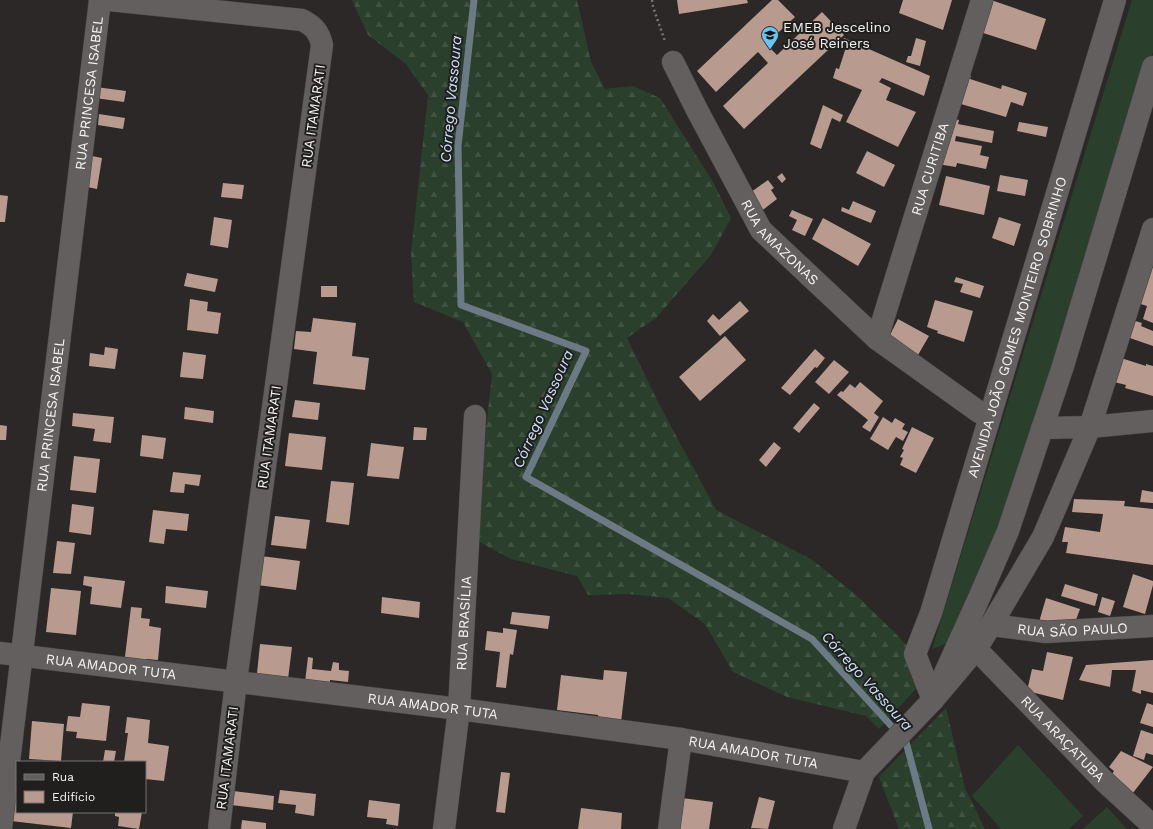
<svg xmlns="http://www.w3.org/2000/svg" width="1153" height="829" viewBox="0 0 1153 829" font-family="'Work Sans',sans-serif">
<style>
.grass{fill:#2b3f2d}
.forest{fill:url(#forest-firs)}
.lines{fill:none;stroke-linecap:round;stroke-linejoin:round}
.stream{stroke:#6c7a86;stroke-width:7}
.building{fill:#b99a8e}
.minor-casing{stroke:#464342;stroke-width:23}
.path{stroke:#777574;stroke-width:2.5;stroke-dasharray:2 3;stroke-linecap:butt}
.minor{stroke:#625f5e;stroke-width:22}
.labels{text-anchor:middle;stroke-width:4;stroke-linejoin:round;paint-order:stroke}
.poi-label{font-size:14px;fill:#f6f4f3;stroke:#211f1e;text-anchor:start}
.street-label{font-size:14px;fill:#f6f4f3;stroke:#211f1e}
.water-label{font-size:15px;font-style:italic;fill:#c9e3fb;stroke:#211f1e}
</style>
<defs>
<pattern id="forest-firs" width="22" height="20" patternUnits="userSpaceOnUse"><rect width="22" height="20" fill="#2b3f2d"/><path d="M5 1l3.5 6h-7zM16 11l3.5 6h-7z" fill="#405242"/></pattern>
</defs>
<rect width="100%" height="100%" fill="#2b2827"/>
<!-- grass -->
<path class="grass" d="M1132 0H1153V52L1038 417 994 539 952 642 932 649Z
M1018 745 1083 816 1069 829H1001L972 796Z
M1107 807 1127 829H1083Z"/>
<!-- forest -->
<path class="forest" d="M352 0H577L591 62 605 89 633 86 660 98 713 182 731 218 711 255 656 318 627 338 658 402 716 510 811 559 856 595 893 631 915 654 926 678 879 729 866 716 787 697 733 672 705 624 668 598 628 594 588 595 577 576 511 559 474 539 492 374 463 322 414 302 411 253 428 95 406 64 368 35Z
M946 708 965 788 985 829H899L879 777Z"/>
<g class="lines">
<!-- stream -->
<path class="stream" d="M474 0 458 146 461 305 586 351 526 477 812 639 906 742 929 829"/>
</g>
<!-- building -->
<path class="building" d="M677 0H747L748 3 679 14Z
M772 0H778L795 17 766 44 777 55 822 12 844 35 744 129 723 106 768 63 758 52 716 92 697 71Z
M903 0H952L943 30 899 13Z
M991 0 1046 19 1036 50 974 30Z
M844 38 930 76 924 96 882 78 879 82 891 88 886 100 916 112 898 147 846 122 862 90 833 78 836 68 839 69 847 44 843 42Z
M916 38 926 41 920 66 906 62 908 56H911Z
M963 73 971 75 970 79 1001 89 1002 85 1027 93 1023 106 1011 102 1006 117 954 102Z
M96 87 126 91 124 102 95 98Z
M823 105 843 115 840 122 832 118 821 149 810 144Z
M99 114 125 118 123 129 98 125Z
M950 118 959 120 958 124 994 131 992 143 956 136 955 141 982 146 980 155 989 157 986 169 957 163 956 167 937 164Z
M1019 122 1048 127 1046 137 1017 131Z
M867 151 895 165 884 187 856 173Z
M87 155 102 158 97 189 82 186Z
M782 173 786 179 782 183 777 177Z
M1000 175 1028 180 1025 196 997 191Z
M946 176 990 186 984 215 939 205Z
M768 180 774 188 771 190 777 199 760 212 747 195Z
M223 183 244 185 242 199 221 197Z
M0 195 8 196 5 222H0Z
M853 201 876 211 871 223 841 211 842 207 849 210Z
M792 210 813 219 805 236 792 230 797 220 789 216Z
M214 217 232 220 228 248 210 245Z
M999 217 1021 224 1014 246 992 238Z
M823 218 871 244 858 266 812 239Z
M1145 265 1153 268V323L1143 319 1147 306 1131 301Z
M187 273 218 279 215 292 184 286Z
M956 277 984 286 980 298 960 292 963 284 954 282Z
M321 286H337V297H321Z
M190 299 208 302 207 311 221 313 218 334 187 330Z
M935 300 973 311 964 342 937 333 938 331 927 327Z
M740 301 749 311 720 336 707 321 713 314 719 320Z
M313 318 356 323 352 356 369 358 365 390 313 384 317 352 294 349 296 331 311 332Z
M898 319 929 336 918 355 888 339Z
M1132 320 1142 323 1141 326 1153 331V346L1127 337Z
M725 336 746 360 700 401 679 377Z
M105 347 118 349 115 369 89 366 90 353 104 355Z
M815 349 825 358 817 368 815 367 790 395 781 388Z
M183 352 206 355 203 379 180 377Z
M1121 358 1146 366V364L1153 366V396L1125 388 1126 385 1114 382Z
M834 360 849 372 829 394 815 382Z
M860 382 883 401 874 413 879 417 870 432 862 427 868 420 837 395 841 391 843 392 850 384 855 388Z
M295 400 320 403 318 420 292 417Z
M814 403 820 408 799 433 793 428Z
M185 407 214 411 213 423 184 419Z
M73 413 114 417 111 443 93 441 95 429 72 426Z
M883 417 892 423 895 418 905 424 902 429 908 432 903 441 896 437 888 450 870 439Z
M0 425 7 426 6 440H0Z
M414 427 427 428 426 440H413Z
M912 427 934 438 916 473 900 465 903 458 900 457 904 450 902 449Z
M289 433 326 437 322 470 285 466Z
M142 435 166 438 163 459 140 456Z
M774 442 781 448 766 467 759 460Z
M371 443 404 447 399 479 367 476Z
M74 456 100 459 96 493 70 490Z
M173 472 201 475 199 486 185 484 184 493 170 492Z
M331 481 354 483 349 525 326 522Z
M1142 490 1153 492V503L1140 502Z
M1074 499 1125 501 1124 506 1153 509V565L1066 553 1068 542H1062L1065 527 1100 532 1103 514 1072 512Z
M72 504 94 507 91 535 69 532Z
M153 510 189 514 187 531 166 529 164 544 149 542Z
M275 516 310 520 306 549 271 545Z
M57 541 75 543 71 574 53 573Z
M261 556 300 561 296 590 257 585Z
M1133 574 1153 581V585L1145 614 1123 607Z
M84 576 125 581 121 608 90 604 92 587 83 585Z
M1065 584 1098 594 1095 606 1061 596Z
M166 586 208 591 206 608 165 603Z
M51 588 81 591 76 635 46 632Z
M382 597 420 602 419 618 381 613Z
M1102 597 1115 601 1110 616 1098 612Z
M1046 598 1080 609 1073 628 1039 622Z
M131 607 142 608 141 618 150 619 149 626 161 628 158 660 146 659 144 668 124 665Z
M512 612 550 616 548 629 510 624Z
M503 628 517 630 513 655 510 654 506 688 496 687 500 652 485 650 487 631 503 633Z
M260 644 292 647 287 687 256 683Z
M1047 652 1073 657 1063 700 1027 691 1032 669 1043 671Z
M308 657 313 658 312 669 331 671 333 662 339 663V670L349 671 348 682 330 680V685L305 682Z
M1153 660V693L1141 690V694L1132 691 1136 670H1112L1110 687 1079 680 1086 665Z
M604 670 627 672 621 722 598 719V715L557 710 561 675 603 680Z
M82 703 110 706 106 741 76 738 77 732 66 731 68 716 80 717Z
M1147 703 1153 705V727L1140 723Z
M127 717 150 720 148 743 169 746 164 781 145 779V762H124L128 733H125Z
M32 721 64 724 61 761 29 759Z
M1141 730 1153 734V755L1146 753 1144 760 1133 756Z
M105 750 116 751 114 762H103Z
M1121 751 1153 767 1129 798 1110 777 1114 771 1109 767Z
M501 772 510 773 505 813 496 812Z
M280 790 316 794 314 816 295 813 296 805 278 803Z
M233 791 274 796 273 810 231 805Z
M15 795H17V812H73L71 828 11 821Z
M759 797 775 801 768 829 751 828Z
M682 798 713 802 709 829H678Z
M369 800 400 804 398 826 386 824 387 819 367 817Z
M581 808 622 813 621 829H578Z
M115 812H142L139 829 118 826 119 817 115 816Z
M242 820 266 823V829H241Z"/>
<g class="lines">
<defs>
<g id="minor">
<path d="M109 0 302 20C314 26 319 32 322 45L236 681 219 829"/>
<path id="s1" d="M673 62 697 110 761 230 877 339 979 412 990 417"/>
<path id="s2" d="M877 339 982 0"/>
<path d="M1042 428 1090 427 1153 421"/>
<path id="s3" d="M991 625 1046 632 1153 626"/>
<path id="s4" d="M976 649 1106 783 1153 826"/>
<path id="s5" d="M0 653 459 709 681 739 864 772"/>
<path d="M945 673 979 598 1008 531 1063 366 1153 67"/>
<path id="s6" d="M933 700 915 654 931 613 1115 0"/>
<path id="s7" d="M1 829 100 0"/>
<path id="s8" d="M444 829 459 709 475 416"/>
<path d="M669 829 681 739"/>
<path d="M844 829 864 772 933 700 976 649 991 625 1043 537 1090 427 1153 229"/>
</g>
</defs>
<!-- minor casing -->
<use href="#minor" class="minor-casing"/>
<!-- path -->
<path class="path" d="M652 0 653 7 665 41"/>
<!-- minor -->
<use href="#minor" class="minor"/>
</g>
<!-- icons -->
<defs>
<symbol id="school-pin" viewBox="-11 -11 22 30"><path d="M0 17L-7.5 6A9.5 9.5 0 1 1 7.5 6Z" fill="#69c4f1" stroke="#211f1e"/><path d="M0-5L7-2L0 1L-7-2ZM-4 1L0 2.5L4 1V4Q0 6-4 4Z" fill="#111"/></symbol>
</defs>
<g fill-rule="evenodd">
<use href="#school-pin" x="760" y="25" width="20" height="27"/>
</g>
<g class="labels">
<!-- poi labels -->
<g class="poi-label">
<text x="783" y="32">EMEB Jescelino<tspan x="783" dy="16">José Reiners</tspan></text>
</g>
<!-- street labels -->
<g class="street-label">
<text dy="5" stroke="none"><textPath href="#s7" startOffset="741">RUA PRINCESA ISABEL</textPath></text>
<text transform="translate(313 116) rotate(-82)" y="5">RUA ITAMARATI</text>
<text dy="5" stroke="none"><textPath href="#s2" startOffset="178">RUA CURITIBA</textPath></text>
<text dy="5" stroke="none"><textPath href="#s1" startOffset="211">RUA AMAZONAS</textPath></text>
<text dy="5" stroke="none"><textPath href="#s6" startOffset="392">AVENIDA JOÃO GOMES MONTEIRO SOBRINHO</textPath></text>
<text dy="5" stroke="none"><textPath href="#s7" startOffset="417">RUA PRINCESA ISABEL</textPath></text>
<text transform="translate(269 437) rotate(-82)" y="5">RUA ITAMARATI</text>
<text dy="5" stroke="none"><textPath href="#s8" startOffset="207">RUA BRASÍLIA</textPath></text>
<text dy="5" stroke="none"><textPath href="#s3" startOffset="82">RUA SÃO PAULO</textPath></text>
<text dy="5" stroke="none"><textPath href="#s5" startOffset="112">RUA AMADOR TUTA</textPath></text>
<text dy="5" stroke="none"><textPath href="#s5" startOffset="436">RUA AMADOR TUTA</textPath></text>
<text dy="5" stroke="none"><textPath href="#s4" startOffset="125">RUA ARAÇATUBA</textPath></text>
<text dy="5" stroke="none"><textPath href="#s5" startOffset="760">RUA AMADOR TUTA</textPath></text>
<text transform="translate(227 758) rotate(-83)" y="5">RUA ITAMARATI</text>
</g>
<!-- water labels -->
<g class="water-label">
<text transform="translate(451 99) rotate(-85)" y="5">Córrego Vassoura</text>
<text transform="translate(543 409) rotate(-66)" y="5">Córrego Vassoura</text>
<text transform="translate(867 681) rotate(48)" y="5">Córrego Vassoura</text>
</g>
</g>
<!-- legend -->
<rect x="16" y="761" width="130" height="52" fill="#211f1e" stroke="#767473"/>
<rect x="24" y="774" width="20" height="6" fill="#625f5e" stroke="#767473"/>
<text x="52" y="781" font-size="12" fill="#f6f4f3">Rua</text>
<rect x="24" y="791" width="20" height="12" fill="#b99a8e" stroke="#767473"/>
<text x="52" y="801" font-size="12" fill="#f6f4f3">Edifício</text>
</svg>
